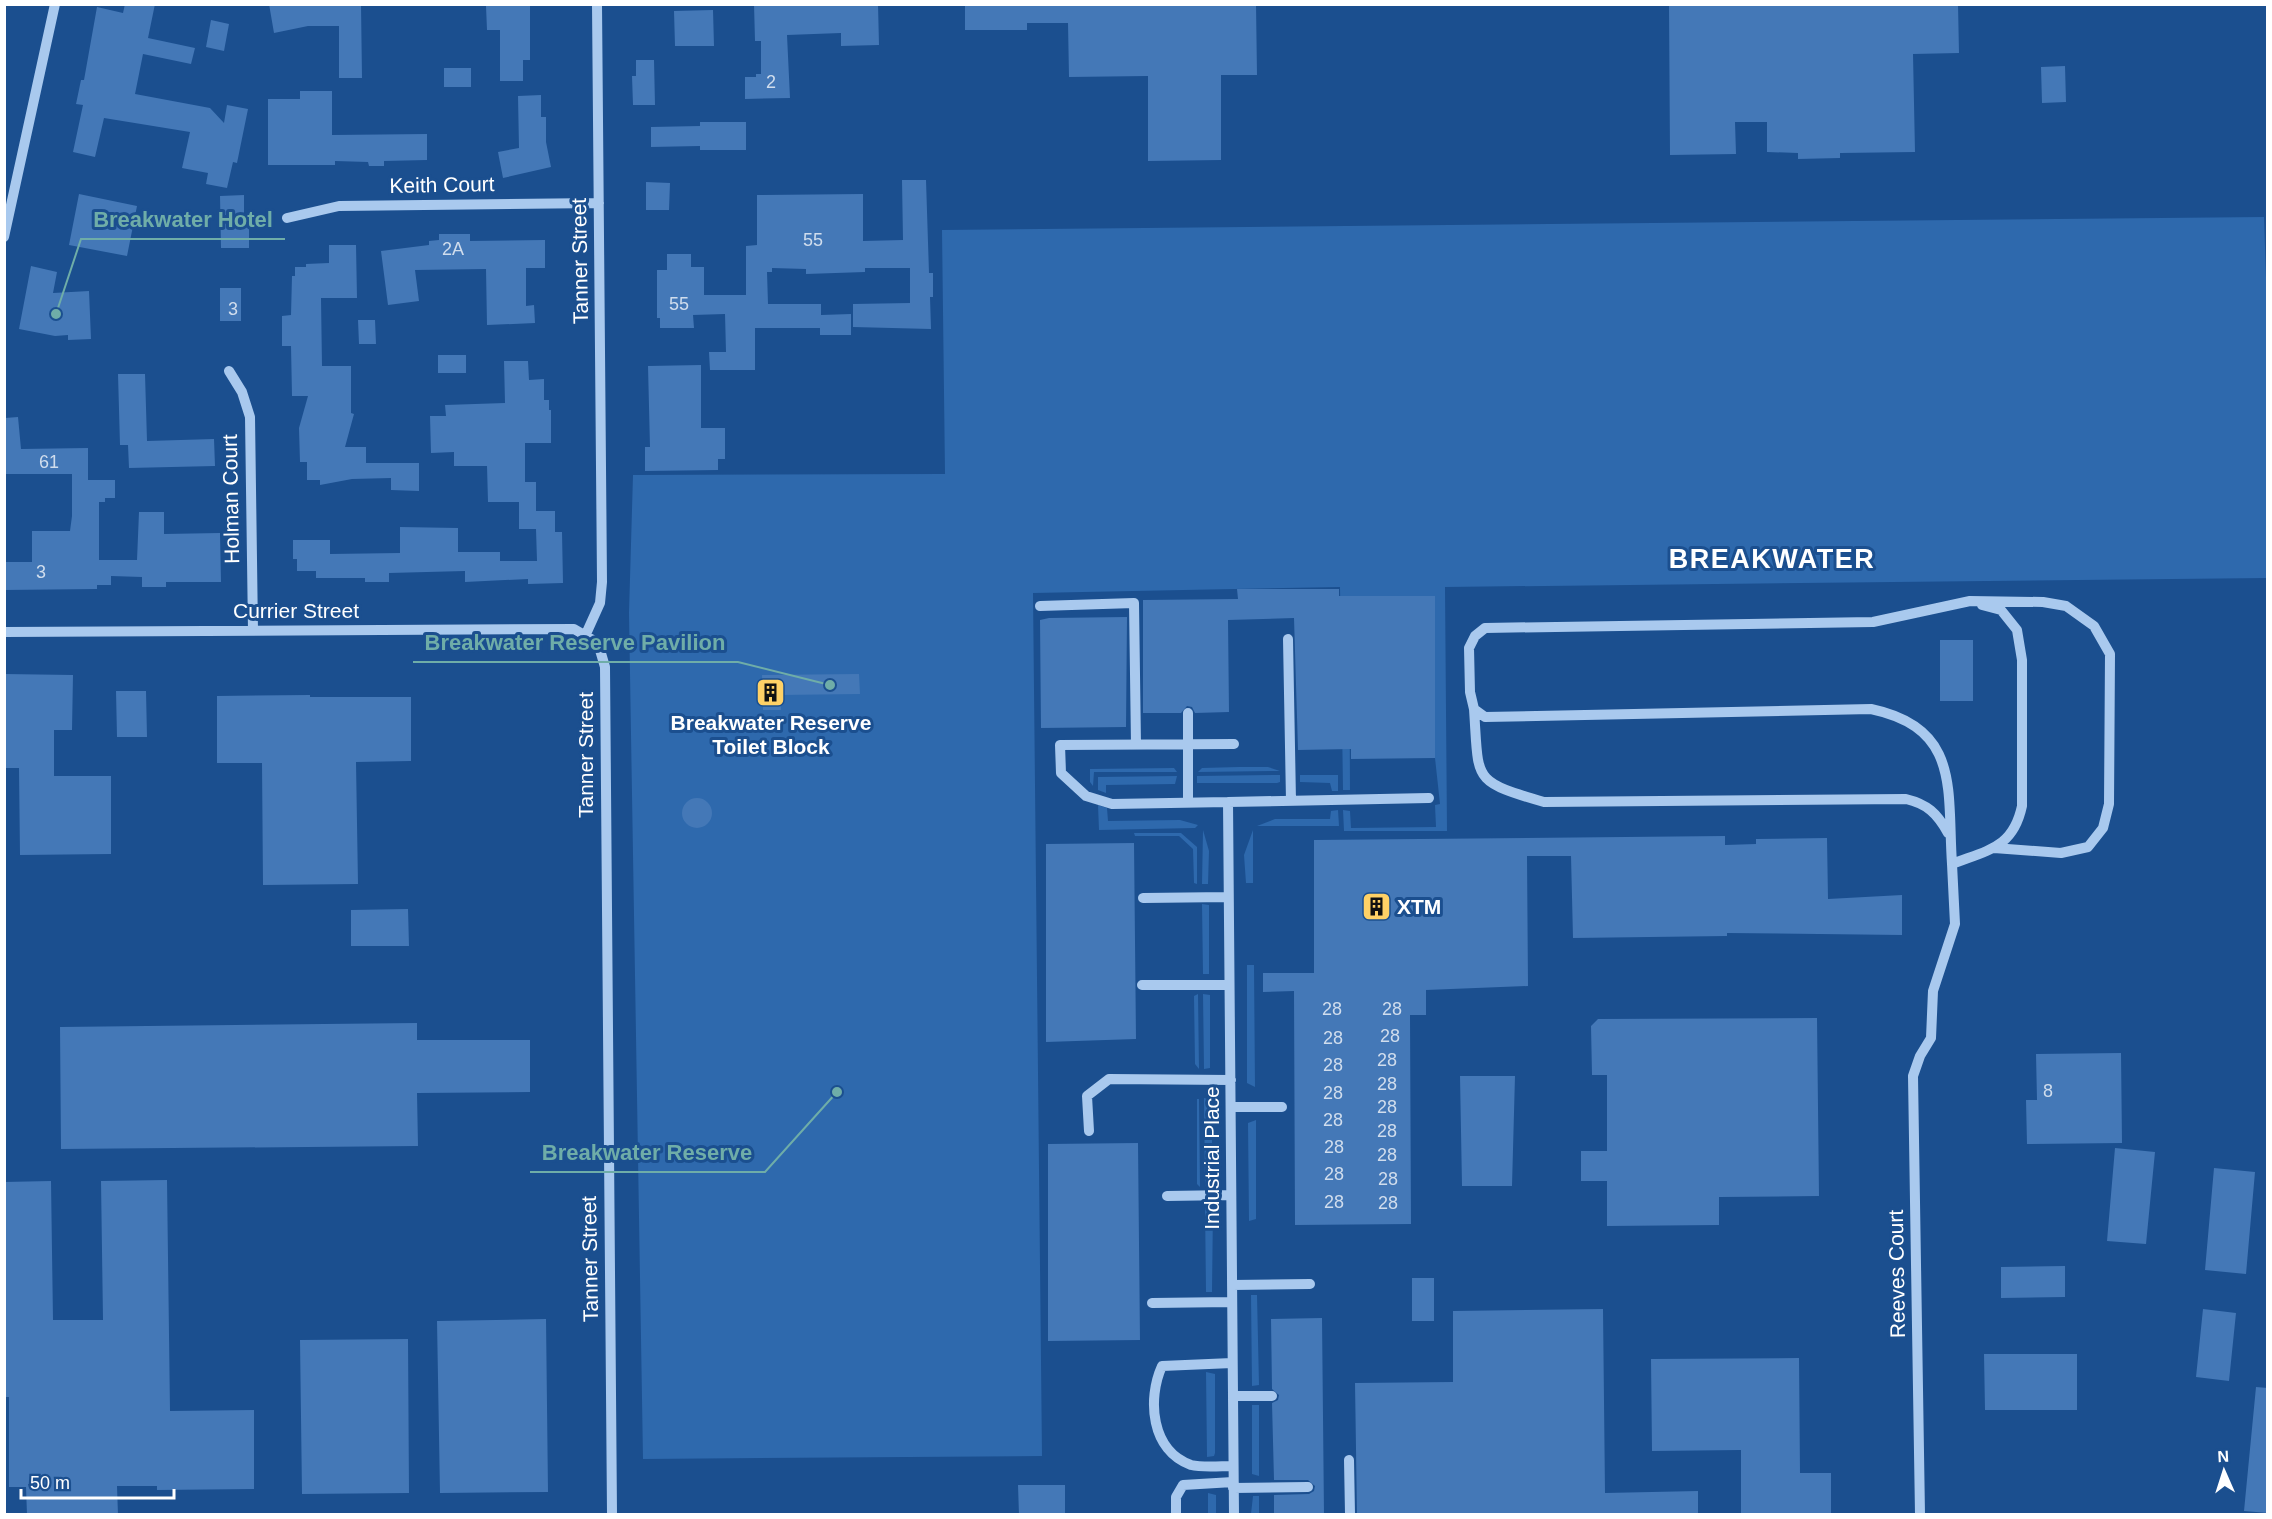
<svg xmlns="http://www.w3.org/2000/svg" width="2272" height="1519" viewBox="0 0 2272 1519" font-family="Arial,sans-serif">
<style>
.green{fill:#2e69ad}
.building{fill:#4478b7}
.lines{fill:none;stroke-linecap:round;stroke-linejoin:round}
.minor{stroke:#a9c9ee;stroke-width:10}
.labels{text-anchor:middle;stroke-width:6;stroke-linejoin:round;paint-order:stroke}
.number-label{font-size:18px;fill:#d0dded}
.street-label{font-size:21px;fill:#fff;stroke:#1b4f8f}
.poi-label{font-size:21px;font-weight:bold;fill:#fff;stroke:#1b4f8f}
.district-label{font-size:27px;font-weight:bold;letter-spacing:1.5px;fill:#fff;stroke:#1b4f8f}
.leader{fill:none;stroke:#6fada8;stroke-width:2}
.callout-dot{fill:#6fada8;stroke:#1b4f8f;stroke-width:2}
.callout-label{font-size:22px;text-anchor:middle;font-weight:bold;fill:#6fada8;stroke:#1b4f8f;stroke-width:6;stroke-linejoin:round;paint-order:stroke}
</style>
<rect width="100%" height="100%" fill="#1b4f8f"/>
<!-- green -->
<path class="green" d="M2264 217 2268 338 2267 578 1445 587 1447 831H1344L1343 810 1350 811 1351 828 1436 827 1435 805 1440 804 1435 758V596H1349L1350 790H1343L1340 587 1033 593 1042 1456 643 1459 629 613 633 475 945 474 942 230Z
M1239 767H1268L1280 771 1198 772 1202 768Z
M1174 768 1177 772H1094L1093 786 1090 782V769Z
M1280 775V782L1277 783H1197V776Z
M1300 775H1338V791H1332L1330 783 1300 782Z
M1177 776 1175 784 1106 785V793L1098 790V777Z
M1098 805 1107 808 1108 821 1180 820 1198 825 1195 828 1099 830Z
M1338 810 1339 826H1257L1275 819H1330L1331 811Z
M1203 830 1209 851 1208 884H1202Z
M1253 830V883H1246L1244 855Z
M1134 833H1181L1197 847V884L1194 883 1193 849 1179 836H1135Z
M1202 904 1209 905V974H1203Z
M1247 965H1254L1255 1087 1247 1083Z
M1198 994 1199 1069 1195 1064 1194 996Z
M1203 994 1210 995V1068L1204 1069Z
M1204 1098 1211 1100 1213 1184 1205 1186Z
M1197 1099H1199L1200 1187 1197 1184Z
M1256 1120V1219L1249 1221 1248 1123Z
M1205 1205 1213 1207 1212 1292H1206Z
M1251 1295H1257L1259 1385 1252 1386Z
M1206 1372 1215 1374V1453L1214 1456 1207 1457Z
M1252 1405H1259V1476L1252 1474Z
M1208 1493 1216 1495V1514H1208Z
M1253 1496H1259V1514H1251Z"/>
<!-- building -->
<path class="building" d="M125 4H155L148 38 195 48 191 64 143 54 135 94 210 108 224 123 227 105 248 109 237 163 233 162 227 188 206 184 208 173 182 168 190 132 104 118 95 157 73 152 83 105 76 104 81 80H84L97 7 123 13Z
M269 4H361L362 78H339V26H308L274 33Z
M754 4H878L879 45 841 46V33L787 35 790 98 745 99V77H756V74H761V41H755Z
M965 4H1256L1257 75H1221V160L1148 161V76L1069 77 1068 23H1027V30H965Z
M1669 4H1958L1959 53 1913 54 1915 152 1840 153V158L1798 159V153L1767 152V122H1735L1736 154 1670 155Z
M486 6H530V60H523V81H500V30H487Z
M713 10 714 46H675L674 11Z
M211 20 229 24 224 51 206 47Z
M636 60H654L655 105H633L632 76H636Z
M2065 66 2066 102 2042 103 2041 67Z
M444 68H471V87H444Z
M300 91H332V135L427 134V160L384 161V166H369L368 162 335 161V165H268V99H300Z
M541 95V117H546V142L551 167 503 178 498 152 519 148 518 96Z
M700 122H746V150H700V146L651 147V127L700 126Z
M902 180H926L929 273H933V297H930L931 329 853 327V304L910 303V268H865V272L806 274V269L772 268V272H767L768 304H821V315L851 314V335H820V328H755V370H710L709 352H726L725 314 693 315 694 328H660V318H657V270H667V254H691V267H704V295H746V246L757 245V195L863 194V241L903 240Z
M646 182 670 183 669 210H646Z
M79 194 137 206 127 256 69 245Z
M244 195V216L249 215V248H221L220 196Z
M439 234H470V241L545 240V268H526V306L534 305 535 323 487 325 486 269 415 270 419 301 388 305 381 251 429 245V241L439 240Z
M329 245H356L357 298H321L322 366H351V413L354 414 345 447H366V463H419V491L391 490V478L352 479 320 485V480H307V462H300L299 428 308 396H292L291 346H282V316L291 315 292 276H295V267H306V264L329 263Z
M31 266 57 272 53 293 89 291 91 339 68 340V335L55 336 19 329Z
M220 288H241V321H220Z
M358 320H375L376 344H359Z
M438 355H466V373H438Z
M504 361H528L529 380 544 379V400H549V410H551V443H525V482H536V511H555V532H562L563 583 528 584V579L465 582V571L389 573V582H365V578H316V571H297V559H293V540H330V554L400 553V527L458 528V552H500V561H537L536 529H519V502H488L487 466H454V452L431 453 430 416H446L445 405 505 403Z
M701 365V428H725V459H718V470L645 471V447H650L648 366Z
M118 374H145L147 441 214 439 215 466 129 468 128 445H120Z
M18 417 21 449 88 448V480H115V498H105V502H99V560H137L139 512H164V534L220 533 221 582H166V587H142V577L111 576V585H97V589L4 590V562H32V531H70L72 516V474H5V418Z
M1237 589H1339V596H1435V758L1351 759V749L1298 750 1294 618 1228 620 1229 712 1195 713 1192 707 1187 706 1181 713H1143V600L1238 599Z
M1127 617 1126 727 1041 728 1040 620 1049 618Z
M1940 640H1973V701H1940Z
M4 674 73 675 72 730H54V776H111V854L20 855 19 768H4Z
M859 674 860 694 780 695 781 710H763L762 675Z
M116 691H146L147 737H117Z
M310 695V697H411V761L356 762 358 884 263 885 262 763H217V696Z
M682 813a15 15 0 1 1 30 0a15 15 0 1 1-30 0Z
M1725 836V845L1756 844V839L1827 838 1828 899 1902 895V935L1727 933V936L1573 938 1571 856H1527L1528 986 1426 990V1015H1410L1411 1224 1295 1225 1294 991 1263 992V973H1314V840Z
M1134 843 1136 1039 1046 1042V844Z
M408 909 409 946H351V910Z
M1817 1018 1819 1196 1719 1197V1225L1607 1226V1181H1581V1151H1607V1075H1592L1591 1026 1598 1019Z
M417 1023V1040H530V1092L417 1093 418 1146 61 1149 60 1027Z
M2121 1053 2122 1143 2027 1144 2026 1100H2037L2036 1054Z
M1460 1076H1515L1512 1186H1462Z
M1138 1143 1140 1340 1048 1341V1144Z
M2115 1148 2155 1152 2146 1244 2107 1241Z
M2214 1168 2255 1172 2246 1274 2205 1270Z
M167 1180 170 1411 254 1410V1489L157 1490V1486H117L118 1515H27L26 1487H9V1397H4V1182L51 1181 53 1320H103L101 1181Z
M2065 1266V1297L2001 1298V1267Z
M1412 1278H1434V1321H1412Z
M1603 1309 1605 1493 1698 1491V1515H1357L1355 1383 1453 1382V1311Z
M2203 1309 2236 1313 2229 1381 2196 1377Z
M1322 1318 1324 1515H1274V1495L1309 1494 1314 1491 1315 1486 1308 1480H1274L1272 1403 1278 1400 1279 1395 1272 1389 1271 1319Z
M546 1319 548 1492 440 1493 437 1321Z
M408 1339 409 1493 302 1494 300 1340Z
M1984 1354H2077V1410H1985Z
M1799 1358 1800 1473H1831V1515H1741V1450L1652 1451 1651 1359Z
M2256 1387 2268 1388V1513L2244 1511Z
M1018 1485H1065V1515H1019Z"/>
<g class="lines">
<!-- minor -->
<path class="minor" d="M287 218 339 206 599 203
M4 237 55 4
M229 371 242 392 250 417 253 631
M1040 606 1134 603 1136 745
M4 632 574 629 598 643 605 667 612 1514
M586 634 600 603 602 582 597 4
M1288 639 1291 801
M1474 709C1479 781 1471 781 1544 802L1906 799C1927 804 1937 813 1948 833
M1188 713V803
M1228 802 1429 798
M1952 864C1947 790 1961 728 1871 709L1485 717 1474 709 1470 692 1469 648 1475 636 1485 628 1873 622 1970 601 2043 602 2066 606 2094 626 2110 654 2109 804 2103 828 2088 847 2061 853 1994 848
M1143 898 1228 897
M1142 985H1229
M1231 1107H1282
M1089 1131 1087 1096 1109 1079 1231 1080
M1167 1196 1231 1195
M1232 1285 1310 1284
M1152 1303 1232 1302
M1232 1363 1162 1366C1147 1399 1151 1451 1191 1465 1203 1468 1221 1466 1233 1466
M1233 1396H1272
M1349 1460 1350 1514
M1233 1488 1308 1487
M1176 1514V1497L1183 1485 1233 1482
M1234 1514 1228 802 1112 804 1086 796 1061 773 1060 745 1234 744
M1920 1514 1913 1076 1920 1056 1931 1038 1933 991 1955 924 1952 864C1988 850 2013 848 2022 806V660L2017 630 2001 610 1982 605"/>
</g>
<!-- icons -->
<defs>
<symbol id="building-square" viewBox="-11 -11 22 22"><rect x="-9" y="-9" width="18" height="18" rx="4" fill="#ffd166" stroke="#1b4f8f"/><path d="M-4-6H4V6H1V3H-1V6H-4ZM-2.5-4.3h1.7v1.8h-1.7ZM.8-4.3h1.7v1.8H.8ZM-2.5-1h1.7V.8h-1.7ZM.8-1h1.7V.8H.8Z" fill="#111"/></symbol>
</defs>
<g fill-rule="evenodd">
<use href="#building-square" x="754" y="676" width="33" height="33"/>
<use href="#building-square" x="1360" y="890" width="33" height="33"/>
</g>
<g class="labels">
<!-- number labels -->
<g class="number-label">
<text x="771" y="88">2</text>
<text x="813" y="246">55</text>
<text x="453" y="255">2A</text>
<text x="679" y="310">55</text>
<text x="233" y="315">3</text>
<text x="49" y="468">61</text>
<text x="41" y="578">3</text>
<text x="1332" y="1015">28</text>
<text x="1392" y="1015">28</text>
<text x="1390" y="1042">28</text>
<text x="1333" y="1044">28</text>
<text x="1387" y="1066">28</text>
<text x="1333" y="1071">28</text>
<text x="1387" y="1090">28</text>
<text x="2048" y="1097">8</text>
<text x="1333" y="1099">28</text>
<text x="1387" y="1113">28</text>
<text x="1333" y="1126">28</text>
<text x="1387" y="1137">28</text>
<text x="1334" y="1153">28</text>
<text x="1387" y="1161">28</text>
<text x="1334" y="1180">28</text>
<text x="1388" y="1185">28</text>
<text x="1334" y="1208">28</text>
<text x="1388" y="1209">28</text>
</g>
<!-- street labels -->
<g class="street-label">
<text transform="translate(442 185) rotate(-1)" y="7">Keith Court</text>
<text transform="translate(580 261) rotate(-91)" y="7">Tanner Street</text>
<text transform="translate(231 499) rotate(-91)" y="7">Holman Court</text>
<text x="296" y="618">Currier Street</text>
<text transform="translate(586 755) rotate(-90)" y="7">Tanner Street</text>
<text transform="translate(1212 1158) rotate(-90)" y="7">Industrial Place</text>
<text transform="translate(590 1259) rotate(-91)" y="7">Tanner Street</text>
<text transform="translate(1897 1274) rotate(-91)" y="7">Reeves Court</text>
</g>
<!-- poi labels -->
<g class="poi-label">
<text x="771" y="730">Breakwater Reserve<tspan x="771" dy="24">Toilet Block</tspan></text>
<text x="1397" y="914" text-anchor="start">XTM</text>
</g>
<!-- district labels -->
<g class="district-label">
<text x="1772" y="568">BREAKWATER</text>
</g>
</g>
<!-- callouts -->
<path class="leader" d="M56 314L81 239H285M830 685L738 662H413M837 1092L765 1172H530"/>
<g class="callout-dot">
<circle cx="56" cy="314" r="6"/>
<circle cx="830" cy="685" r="6"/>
<circle cx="837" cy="1092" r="6"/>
</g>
<g class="callout-label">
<text x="183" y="227">Breakwater Hotel</text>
<text x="575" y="650">Breakwater Reserve Pavilion</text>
<text x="647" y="1160">Breakwater Reserve</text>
</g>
<!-- border -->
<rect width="2272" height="1519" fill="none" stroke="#ffffff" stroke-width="12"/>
<!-- north arrow -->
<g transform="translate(2224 1471) rotate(357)" stroke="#1b4f8f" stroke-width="4.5" paint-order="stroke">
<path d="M0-4.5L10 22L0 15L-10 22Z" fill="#ffffff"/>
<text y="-9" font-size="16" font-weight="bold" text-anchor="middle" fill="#ffffff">N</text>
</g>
<!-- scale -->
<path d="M21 1489v9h153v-9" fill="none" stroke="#ffffff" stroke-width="3"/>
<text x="30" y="1489" font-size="18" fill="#ffffff" stroke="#1b4f8f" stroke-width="4.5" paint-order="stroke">50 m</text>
</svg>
